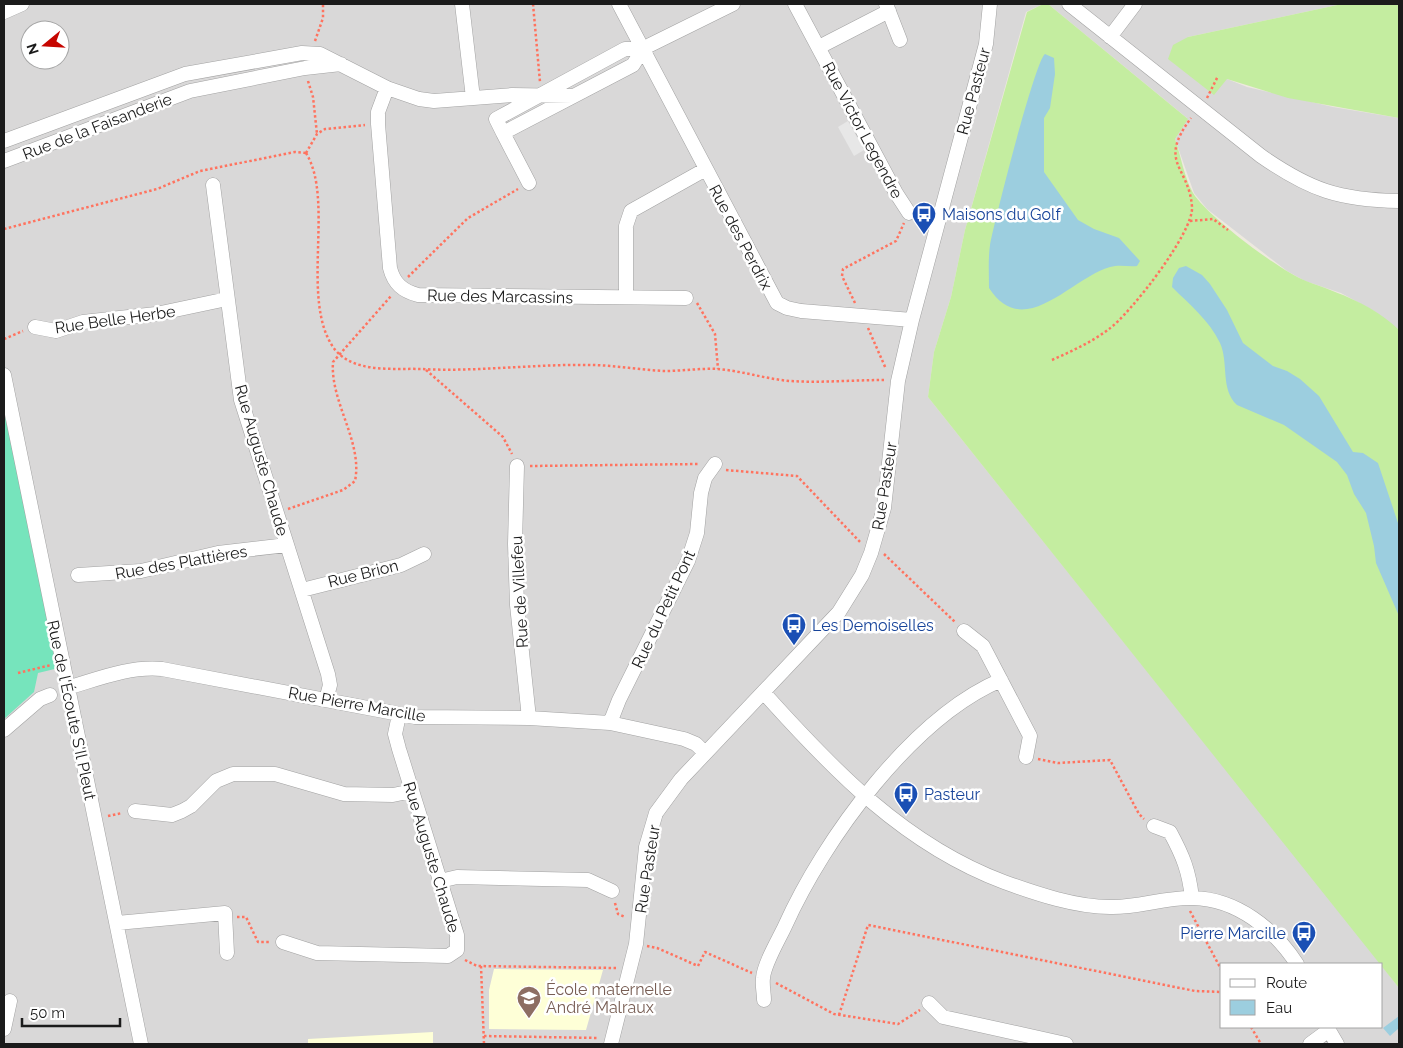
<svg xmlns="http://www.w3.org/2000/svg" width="1403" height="1048" viewBox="0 0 1403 1048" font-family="Raleway,sans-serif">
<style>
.residential{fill:#d9d8d8;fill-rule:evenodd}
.education{fill:#feffd7}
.grass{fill:#c4eda0}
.pitch{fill:#76e4bc}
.parking{fill:#e7e7e7}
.water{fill:#9ccedf}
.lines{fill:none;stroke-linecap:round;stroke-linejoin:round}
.minor-casing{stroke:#a2a2a2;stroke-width:15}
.path{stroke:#ff735f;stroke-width:2.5;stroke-dasharray:2.5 2.5;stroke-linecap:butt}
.minor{stroke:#fff;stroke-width:14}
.labels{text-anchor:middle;stroke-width:5;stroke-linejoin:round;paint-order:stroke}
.street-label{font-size:16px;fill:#1b1b1b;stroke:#fff}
.transit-label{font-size:16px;fill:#164399;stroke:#fff;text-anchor:start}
.education-label{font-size:16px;fill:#785e54;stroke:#fff;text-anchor:start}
</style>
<rect width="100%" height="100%" fill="#eee9df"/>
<!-- residential -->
<path class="residential" d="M4 4H1043L1026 12 965 230 951 297 934 352 928 397 1381 964H1222V1027H1382V966L1399 988V1044H4ZM30 30H60V60H30Z
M1048 4H1342L1188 37 1227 79 1247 87 1333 107 1399 118V330L1374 311 1341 293 1305 281 1287 271 1207 209 1194 193 1175 139 1187 118Z"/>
<!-- education -->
<path class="education" d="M494 969 603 970 586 1030 489 1029V990Z
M433 1032V1044H308V1039Z"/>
<!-- grass -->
<path class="grass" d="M1043 4H1048L1188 119 1175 139C1181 156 1184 177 1193 193 1207 216 1280 271 1306 281 1341 294 1372 304 1399 330V988L928 397 934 352 951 297 965 230 1027 12Z
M1342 4H1399V118L1288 98 1227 79 1214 95 1168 59 1173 45 1188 37Z"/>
<!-- pitch -->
<path class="pitch" d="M4 375 63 667 38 673 34 692 4 719Z"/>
<!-- parking -->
<path class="parking" d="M848 121 864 150 854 156 838 127Z"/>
<!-- water -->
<path class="water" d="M1045 54 1054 58 1055 74 1050 108 1044 118V172L1078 220 1094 229 1119 238 1140 261 1137 266C1128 267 1120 264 1110 267 1071 278 1024 342 989 288 989 274 988 259 990 245 994 223 1035 61 1045 54Z
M1186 266 1202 275 1210 284 1227 310 1243 343 1273 366 1287 371 1300 379 1319 396 1353 452 1363 453 1378 463 1399 526V616L1376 563 1374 546 1366 513 1354 494 1347 475 1337 462 1284 425 1237 405C1220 389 1229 363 1220 343 1209 320 1190 305 1172 287L1173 278 1179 268Z
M1399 1016V1028L1390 1036 1383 1028Z"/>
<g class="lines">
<defs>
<path id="minor" d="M462 4 473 98
M619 4 777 303 787 308 801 311 912 320
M795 4 896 193 909 213
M886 4 900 40
M1069 4 1261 156C1310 190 1339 200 1399 201
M4 12 22 4
M1110 37 1135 4
M819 47 889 11
M643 49H625L496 119 503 133 633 65 643 49 650 45 733 4
M387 88 378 112V124L390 268C394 284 403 291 418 295L686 298
M503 133 529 183
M4 141 185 74 302 53 320 54 387 88 419 99 434 101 512 95 572 96
M4 161 190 91 305 68 341 64
M213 185 241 400 328 674 330 685 326 700
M626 297V226L631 211 706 169
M35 327 56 331 83 322 156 314 227 299
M4 375 141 1044
M517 466 515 544 517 605 529 718
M78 575 141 571 218 553 287 545
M302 590 401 565 424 554
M964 631 983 646 1030 736 1026 757
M67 688C98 679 129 666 162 669L415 717 529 718 610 723 684 739 696 744 705 753
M764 693C833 770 905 845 1004 882 1037 894 1076 907 1110 907 1138 908 1165 897 1193 898 1237 899 1274 929 1297 964
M610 723 619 700 688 561 697 533 701 493 705 478 715 464
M4 730 40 699 50 695
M135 811 172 815 182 811 191 806 216 781 233 774H275L344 794 393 795 412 791
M1154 826 1170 832C1183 856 1189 871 1192 898
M440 881 457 877 588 880 612 891
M117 923 225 913 227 953
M283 942 317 953 448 956 457 950V935L399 749 395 734 399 715
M764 1000C764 993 762 985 763 978 764 964 779 939 785 926 824 839 912 718 1001 680
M929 1003 943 1017 1066 1044
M1327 1027 1337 1044
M4 1029 10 1001
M611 1044 636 944 646 847 656 813 681 779 839 612 862 575 871 553 884 508 898 381 912 320 986 44 990 4
M1310 1044 1329 1030"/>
</defs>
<!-- minor casing -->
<use href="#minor" class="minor-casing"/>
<!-- path -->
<path class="path" d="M533 4 540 82
M315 41 323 18V4
M308 81 313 97 317 134
M1207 98 1218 76
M306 153C335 200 300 298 333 347 352 374 393 368 421 369 477 372 533 364 589 365 614 365 640 370 665 371 683 371 701 368 718 369 742 371 766 379 790 381 821 383 854 380 885 380
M306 153 317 134 325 129 365 125
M1190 221 1213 219 1228 230
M4 229 157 189 200 171 295 152 306 153
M408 277 468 218 518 189
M697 303 715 334 718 369
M855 303 842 276 843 269 896 241 904 223
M868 328 886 369
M4 339 23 331
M1052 360C1072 351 1092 342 1109 329 1130 314 1194 232 1192 207 1189 165 1157 164 1191 118
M426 370 503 437 512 454
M530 466 699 464
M726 470 797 476 861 543
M288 509 343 490 355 481C363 442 330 402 333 362L391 296
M884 554 956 623
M18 673 51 665
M1038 759 1058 763 1110 760 1139 814 1144 819
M108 816 122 813
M615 903 618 914 625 917
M1190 911 1222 971
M237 917H246L258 942H271
M647 946 657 948 698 966 705 952 752 973
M465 960 477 966 616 968
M481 966 484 1044
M776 983 834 1014 898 1024 920 1010
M839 1015 868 925 1195 991 1222 992
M1251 1027 1261 1044
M484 1036 599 1038"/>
<!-- minor -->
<use href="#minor" class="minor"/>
</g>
<!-- icons -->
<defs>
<symbol id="bus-pin" viewBox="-11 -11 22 30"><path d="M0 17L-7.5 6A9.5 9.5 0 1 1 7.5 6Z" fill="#1a4fb4" stroke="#fff"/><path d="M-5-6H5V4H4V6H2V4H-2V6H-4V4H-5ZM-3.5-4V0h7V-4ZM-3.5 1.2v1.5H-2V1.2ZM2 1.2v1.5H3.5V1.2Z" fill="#fff"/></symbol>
<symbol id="school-pin" viewBox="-11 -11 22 30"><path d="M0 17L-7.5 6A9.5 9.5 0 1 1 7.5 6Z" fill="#8d6e63" stroke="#fff"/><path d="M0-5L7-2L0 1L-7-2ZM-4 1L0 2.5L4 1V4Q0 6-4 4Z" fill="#fff"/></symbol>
</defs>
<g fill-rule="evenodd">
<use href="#bus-pin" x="910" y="200" width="28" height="38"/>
<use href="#bus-pin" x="780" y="611" width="28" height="38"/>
<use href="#bus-pin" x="892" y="780" width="28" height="38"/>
<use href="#bus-pin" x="1290" y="919" width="28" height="38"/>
<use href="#school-pin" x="515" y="984" width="28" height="38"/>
</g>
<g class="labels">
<!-- street labels -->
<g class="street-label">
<text transform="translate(973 91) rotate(-75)" y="6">Rue Pasteur</text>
<text transform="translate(97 126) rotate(-21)" y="6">Rue de la Faisanderie</text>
<text transform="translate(863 130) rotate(62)" y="6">Rue Victor Legendre</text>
<text transform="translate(741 237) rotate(62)" y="6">Rue des Perdrix</text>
<text transform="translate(500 296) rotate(1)" y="6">Rue des Marcassins</text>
<text transform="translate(115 319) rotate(-8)" y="6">Rue Belle Herbe</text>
<text transform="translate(262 460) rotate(74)" y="6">Rue Auguste Chaude</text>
<text transform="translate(884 486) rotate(-81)" y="6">Rue Pasteur</text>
<text transform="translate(181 562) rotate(-10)" y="6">Rue des Plattières</text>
<text transform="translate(363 573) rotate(-14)" y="6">Rue Brion</text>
<text transform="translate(519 592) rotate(-93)" y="6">Rue de Villefeu</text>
<text transform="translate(663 609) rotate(-65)" y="6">Rue du Petit Pont</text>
<text transform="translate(357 704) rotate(10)" y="6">Rue Pierre Marcille</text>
<text transform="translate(72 710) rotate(78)" y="6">Rue de l'Écoute S'Il Pleut</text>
<text transform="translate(432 857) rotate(73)" y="6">Rue Auguste Chaude</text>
<text transform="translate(647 869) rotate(-81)" y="6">Rue Pasteur</text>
</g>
<!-- transit labels -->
<g class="transit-label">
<text x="942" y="220">Maisons du Golf</text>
<text x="812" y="631">Les Demoiselles</text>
<text x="924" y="800">Pasteur</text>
<text x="1286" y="939" text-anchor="end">Pierre Marcille</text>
</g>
<!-- education labels -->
<g class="education-label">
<text x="546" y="995">École maternelle<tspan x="546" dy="18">André Malraux</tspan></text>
</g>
</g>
<!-- border -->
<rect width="1403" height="1048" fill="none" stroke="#1b1b1b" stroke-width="10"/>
<!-- legend -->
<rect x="1220" y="963" width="162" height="65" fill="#ffffff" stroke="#a4a4a4"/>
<rect x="1230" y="979" width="25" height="8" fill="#ffffff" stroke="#a4a4a4"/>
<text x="1266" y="988" font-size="15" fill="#1b1b1b">Route</text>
<rect x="1230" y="1000" width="25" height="15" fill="#9ccedf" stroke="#a4a4a4"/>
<text x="1266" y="1013" font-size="15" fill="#1b1b1b">Eau</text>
<!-- north arrow -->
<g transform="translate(45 45) rotate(252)"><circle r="24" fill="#ffffff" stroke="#a4a4a4"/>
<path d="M0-4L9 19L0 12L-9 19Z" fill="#c60500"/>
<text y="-8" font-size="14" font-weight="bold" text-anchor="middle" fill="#1b1b1b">N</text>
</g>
<!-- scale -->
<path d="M22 1018v8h98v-8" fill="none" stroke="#1b1b1b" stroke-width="2.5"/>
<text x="30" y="1018" font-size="15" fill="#1b1b1b" stroke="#ffffff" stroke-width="4" paint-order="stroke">50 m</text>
</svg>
